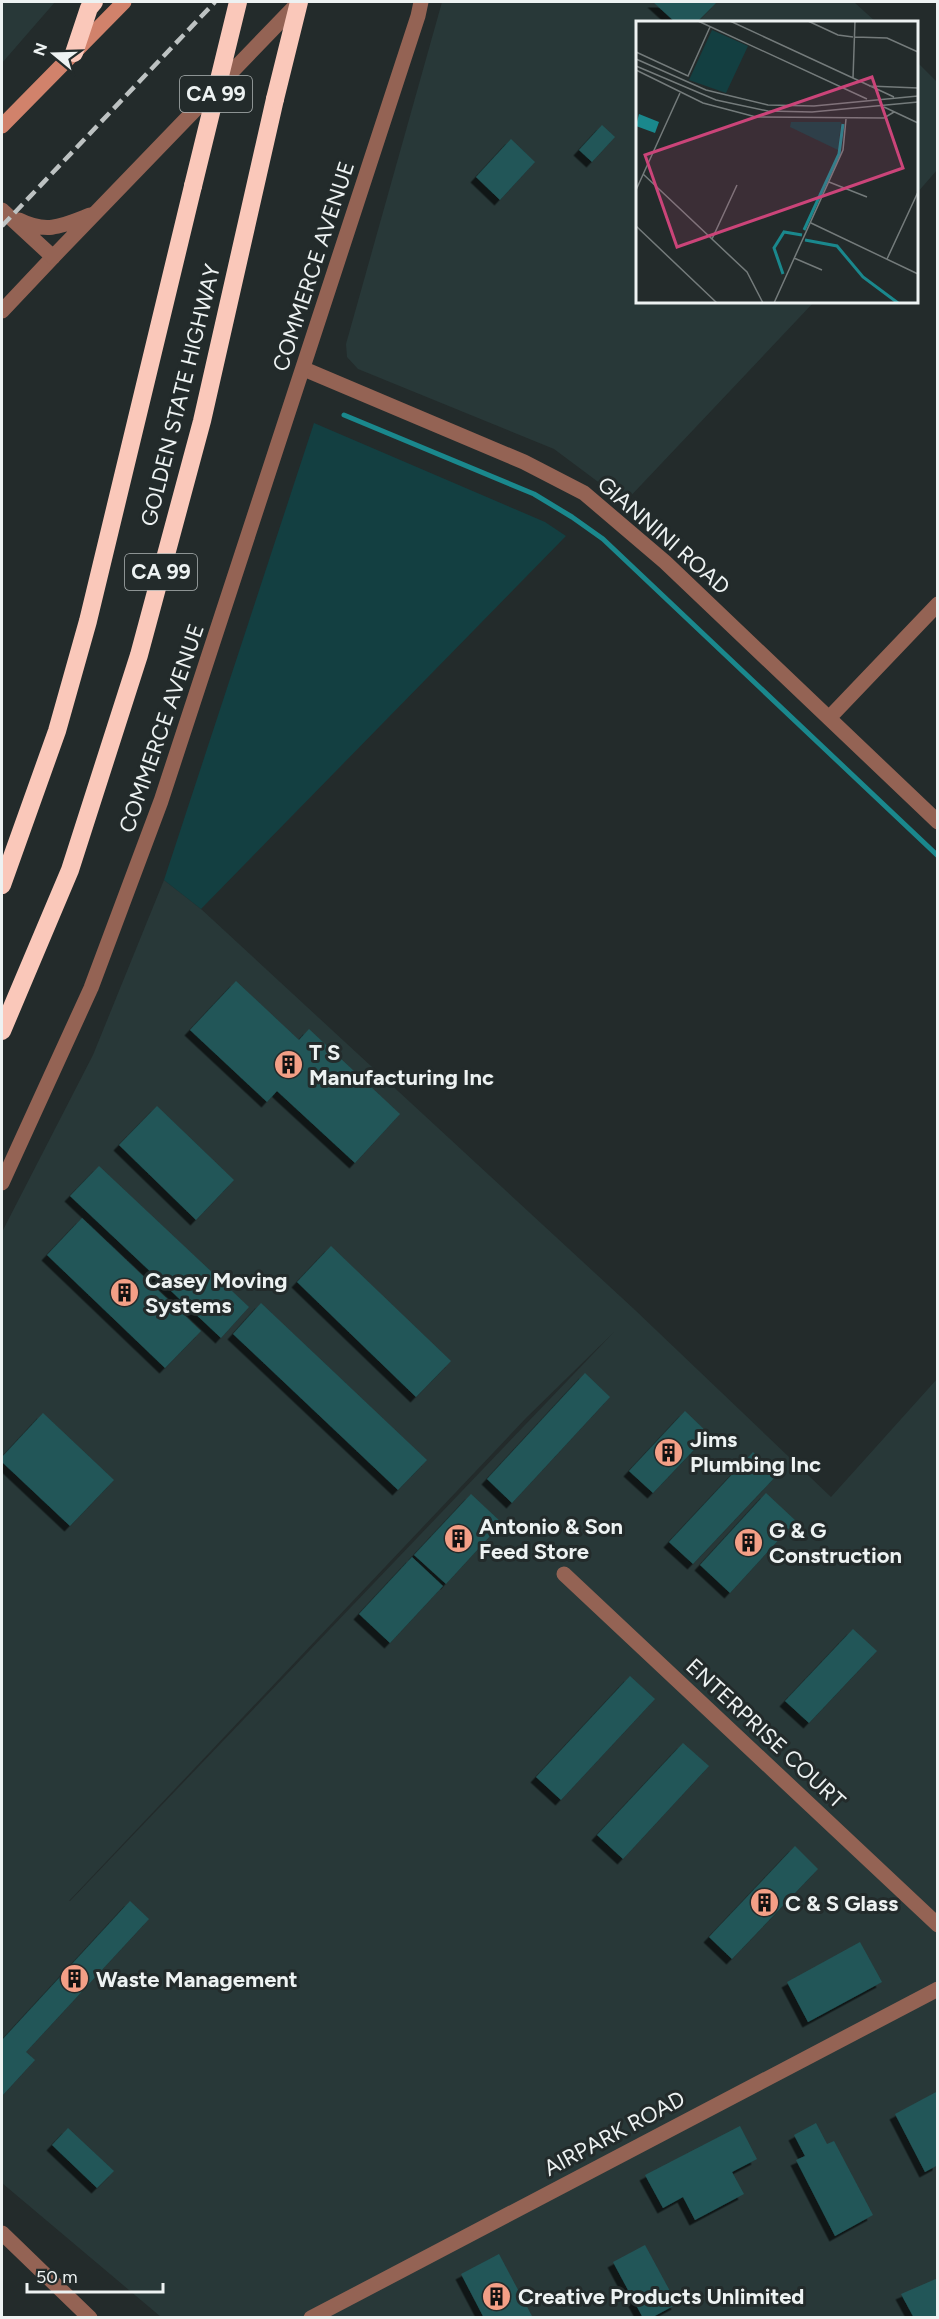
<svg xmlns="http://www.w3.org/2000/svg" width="939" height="2319" viewBox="0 0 939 2319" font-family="Figtree,sans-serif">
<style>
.built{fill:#283838;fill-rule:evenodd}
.green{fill:#133f41}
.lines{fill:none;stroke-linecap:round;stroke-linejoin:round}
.stream{stroke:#1a888d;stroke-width:5}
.building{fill:#215658;filter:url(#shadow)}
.minor{stroke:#946354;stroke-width:15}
.tertiary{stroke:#946354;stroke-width:15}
.secondary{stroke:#d1826b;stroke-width:15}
.motorway{stroke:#fac8ba;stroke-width:18}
.rail{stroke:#bdc2c2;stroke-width:4.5;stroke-dasharray:12 6;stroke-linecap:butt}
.motorway-bridge{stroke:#fac8ba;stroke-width:18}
.labels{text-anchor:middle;stroke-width:6;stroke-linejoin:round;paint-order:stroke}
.shield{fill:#232b2b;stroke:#b0b6b6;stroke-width:1.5}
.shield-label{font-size:21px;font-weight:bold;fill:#edf2f2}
.street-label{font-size:22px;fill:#edf2f2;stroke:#232b2b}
.poi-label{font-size:22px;font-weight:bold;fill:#edf2f2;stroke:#232b2b;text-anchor:start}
.inset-river{fill:none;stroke:#1a888d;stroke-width:3}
.inset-road{fill:none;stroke:#747b7b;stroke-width:1.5}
.view{fill:#cb4479;fill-opacity:0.15;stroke:#cb4479;stroke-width:3}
.inset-edge{fill:none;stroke:#edf2f2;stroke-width:3}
</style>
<defs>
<filter id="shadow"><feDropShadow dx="-5.5" dy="5.5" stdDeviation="0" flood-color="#0009"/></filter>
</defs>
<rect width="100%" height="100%" fill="#232b2b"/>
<!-- built -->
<path class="built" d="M2 2H55L2 63Z
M442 2H854L876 22H638V302H814L625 502 554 449 358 369 347 357 346 344Z
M917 62 938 83 937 170 917 193Z
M164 880 201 909 635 1310 831 1497 937 1379V2317H161L2 2183V1232L93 1055ZM614 1332 70 1901H69L526 1418Z"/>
<!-- green -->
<path class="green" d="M314 423 545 522 566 536 201 909 164 880Z"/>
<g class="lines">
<!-- stream -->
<path class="stream" d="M344 415 534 494 572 517 603 539 938 856"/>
</g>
<!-- building -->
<path class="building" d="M653 2H717L697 22H675Z
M602 125 615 137 592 162 579 150Z
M511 139 535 162 500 200 476 177Z
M236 981 299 1040 309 1029 400 1114 355 1163 277 1091 267 1102 190 1030Z
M157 1106 234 1180 196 1220 119 1145Z
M99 1166 249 1307 221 1338 70 1196Z
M82 1218 201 1331 165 1368 47 1255Z
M331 1246 451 1361 416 1397 297 1282Z
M261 1303 427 1460 398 1490 233 1334Z
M585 1373 610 1397 512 1503 487 1479Z
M685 1411 709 1434 653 1493 629 1471Z
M43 1413 114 1480 70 1526 2 1462V1457Z
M753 1452 777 1475 693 1564 669 1542Z
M766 1493 796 1521 730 1593 700 1565Z
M471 1494 502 1523 446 1584 414 1555Z
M412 1557 443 1586 390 1643 359 1614Z
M853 1629 877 1651 809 1723 785 1701Z
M630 1676 655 1699 561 1800 536 1777Z
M683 1743 709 1766 623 1859 597 1835Z
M795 1846 818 1869 732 1959 709 1937Z
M130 1901 149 1919 26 2052 35 2060 2 2096V2040Z
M860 1942 882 1982 808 2022 787 1982Z
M938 2091V2165L925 2172 895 2114Z
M816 2123 827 2144 834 2141 873 2215 835 2236 796 2160 805 2156 794 2135Z
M740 2126 757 2159 732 2172 744 2194 695 2220 683 2197 663 2208 645 2175Z
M68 2128 114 2171 97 2188 52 2145Z
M645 2245 677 2304 651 2318H643L613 2262Z
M499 2254 533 2318H484L461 2274Z
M938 2278V2318H914L901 2294Z"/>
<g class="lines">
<!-- minor -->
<path class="minor" d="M2 311 53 257
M304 369 524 462 584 493 665 562 938 822
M829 718 938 604
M564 1574 938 1925
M2 2233 90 2318
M311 2318 938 1989"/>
<!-- tertiary -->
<path class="tertiary" d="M2 210 53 257 299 2
M19 220C47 234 62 226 90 215
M2 1183 91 988 161 801 418 16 421 2"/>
<!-- secondary -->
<path class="secondary" d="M2 126 124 2"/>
<!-- motorway -->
<path class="motorway" d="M74 53 89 8 94 2
M2 885 57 731 88 621 193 186
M2 1031 70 870 139 655 202 421 275 99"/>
<!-- rail -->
<path class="rail" d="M2 226 215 2"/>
<!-- motorway-bridge -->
<path class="motorway-bridge" d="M275 99 299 2
M193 186 238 2"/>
</g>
<!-- icons -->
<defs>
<symbol id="building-disc" viewBox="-11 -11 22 22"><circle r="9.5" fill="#f39f86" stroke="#232b2b"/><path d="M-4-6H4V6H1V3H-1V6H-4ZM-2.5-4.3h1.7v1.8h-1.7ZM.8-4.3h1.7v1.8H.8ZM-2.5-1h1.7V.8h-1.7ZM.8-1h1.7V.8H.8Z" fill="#111"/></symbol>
</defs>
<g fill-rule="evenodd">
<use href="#building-disc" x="272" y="1048" width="33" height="33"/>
<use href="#building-disc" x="108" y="1276" width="33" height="33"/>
<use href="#building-disc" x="652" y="1436" width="33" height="33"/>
<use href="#building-disc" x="442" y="1522" width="33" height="33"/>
<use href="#building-disc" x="732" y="1526" width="33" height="33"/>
<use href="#building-disc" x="748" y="1886" width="33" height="33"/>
<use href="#building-disc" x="58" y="1962" width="33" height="33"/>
<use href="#building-disc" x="480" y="2280" width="33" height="33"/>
</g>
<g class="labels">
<!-- shield labels -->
<g class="shield">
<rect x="180" y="76" width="72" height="36" rx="4.5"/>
<rect x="125" y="554" width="72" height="36" rx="4.5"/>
</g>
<g class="shield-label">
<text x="216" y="101">CA 99</text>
<text x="161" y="579">CA 99</text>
</g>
<!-- street labels -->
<g class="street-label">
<text transform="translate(313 266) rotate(-72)" y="8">COMMERCE AVENUE</text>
<text transform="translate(180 395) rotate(-76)" y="8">GOLDEN STATE HIGHWAY</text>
<text transform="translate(664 535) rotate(41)" y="8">GIANNINI ROAD</text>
<text transform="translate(161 728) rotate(-71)" y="8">COMMERCE AVENUE</text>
<text transform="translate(766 1733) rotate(43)" y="8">ENTERPRISE COURT</text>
<text transform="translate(614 2133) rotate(-28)" y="8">AIRPARK ROAD</text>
</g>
<!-- poi labels -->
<g class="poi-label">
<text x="309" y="1060">T S<tspan x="309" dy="25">Manufacturing Inc</tspan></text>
<text x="145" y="1288">Casey Moving<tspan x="145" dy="25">Systems</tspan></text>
<text x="690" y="1447">Jims<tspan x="690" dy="25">Plumbing Inc</tspan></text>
<text x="479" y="1534">Antonio &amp; Son<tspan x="479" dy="25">Feed Store</tspan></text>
<text x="769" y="1538">G &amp; G<tspan x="769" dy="25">Construction</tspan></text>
<text x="785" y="1911">C &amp; S Glass</text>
<text x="96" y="1987">Waste Management</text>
<text x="518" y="2304">Creative Products Unlimited</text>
</g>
</g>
<!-- overview -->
<g transform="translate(636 21)">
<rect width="282" height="282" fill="#232b2b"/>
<path d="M76 9 112 25 90 72 53 59ZM155 101H205L202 129 154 106Z" fill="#133f41"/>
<path d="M3 93 23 101 19 112 0 105Z" fill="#1a888d"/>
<path class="inset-river" d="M168 209 203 133 207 103M169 219 201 225 227 256 262 282M147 253 138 227 148 211 166 214"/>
<path class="inset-road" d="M62 0 231 78M94 0 258 76M172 0 202 14 217 16M219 16 251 17 282 31M0 31 52 55 74 6M0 38 70 69 132 84 178 85 282 75M0 45 80 79 132 90 176 91 282 81M0 49 67 82 120 96 248 97 258 91M217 57 219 0M233 65 282 67M248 86 282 102M7 153 111 251 127 282M193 161 231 176M0 169 44 72M175 202 282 253M0 205 81 282M76 218 101 164M158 237 186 249M251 238 282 171M138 282 207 129 210 98"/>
<path class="view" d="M236 56 267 147 41 226 9 134Z"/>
<rect width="282" height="282" class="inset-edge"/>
</g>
<!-- border -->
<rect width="939" height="2319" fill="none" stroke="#edf2f2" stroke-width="6"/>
<!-- north arrow -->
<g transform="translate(54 54) rotate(289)" stroke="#232b2b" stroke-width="4.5" paint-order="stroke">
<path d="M0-4.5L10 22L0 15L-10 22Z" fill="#edf2f2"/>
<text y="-9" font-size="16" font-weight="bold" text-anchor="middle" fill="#edf2f2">N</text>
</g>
<!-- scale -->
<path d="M27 2283v9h136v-9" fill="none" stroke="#edf2f2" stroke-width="3"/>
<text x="36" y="2283" font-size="18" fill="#edf2f2" stroke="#232b2b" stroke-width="4.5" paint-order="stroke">50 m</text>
</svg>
